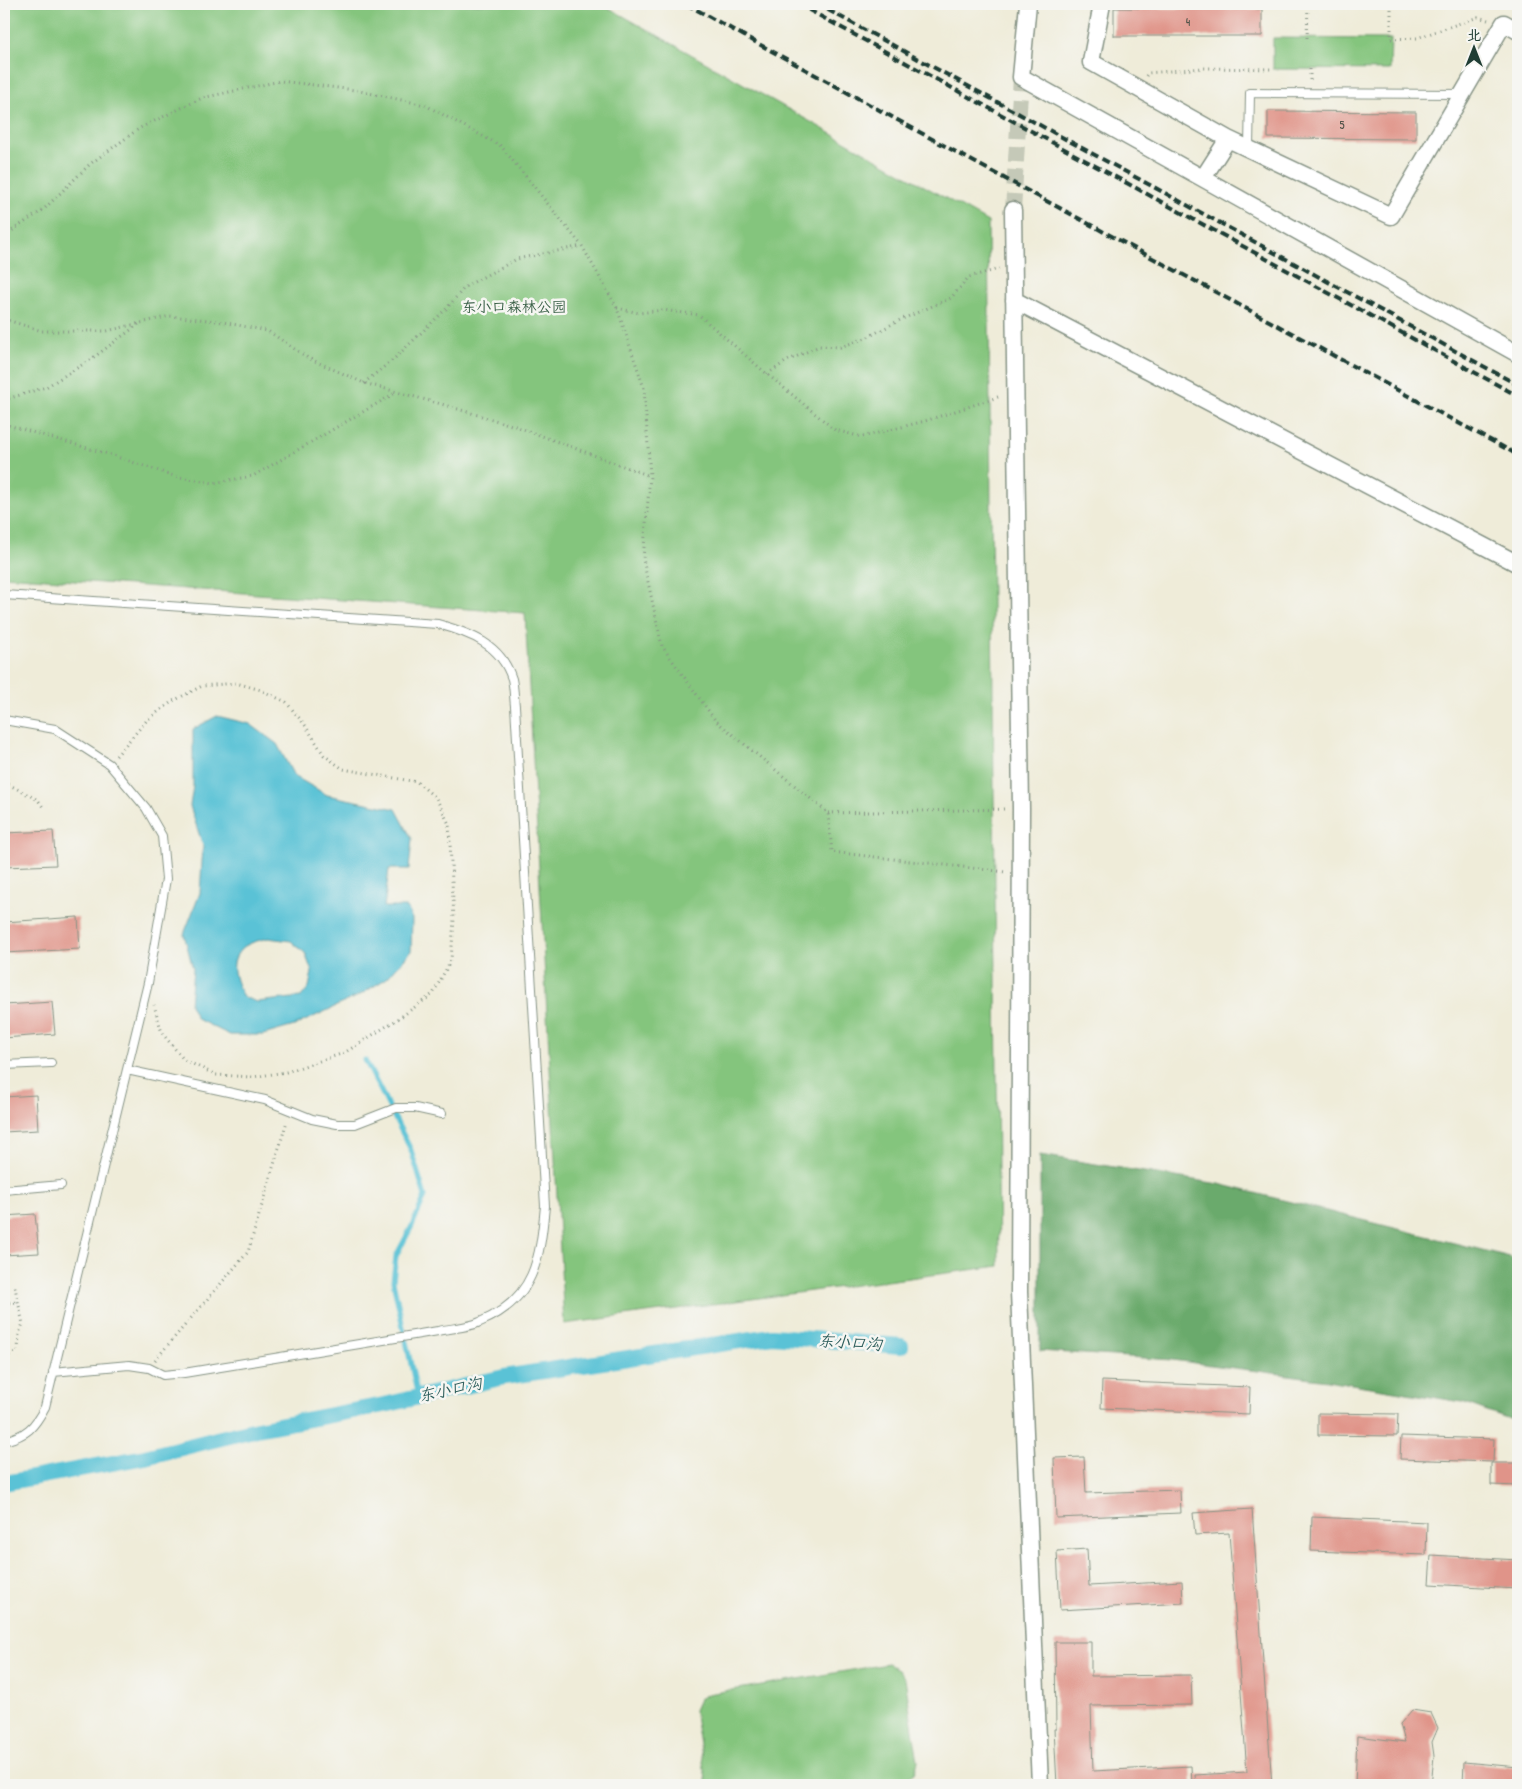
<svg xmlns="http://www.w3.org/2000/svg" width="1522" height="1789" viewBox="0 0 1522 1789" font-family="'Patrick Hand','LXGW WenKai TC',sans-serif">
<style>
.green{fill:#84c57d;stroke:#528158}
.forest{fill:#6baa6c;stroke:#457450}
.water{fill:#5ac2d6;stroke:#3c8085;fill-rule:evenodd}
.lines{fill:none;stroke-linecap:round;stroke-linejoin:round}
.stream{stroke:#5ac2d6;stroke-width:5}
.canal{stroke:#5ac2d6;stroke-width:16}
.building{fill:#e09489}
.minor-tunnel{stroke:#c5c9b8;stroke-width:16;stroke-dasharray:16 8;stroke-linecap:butt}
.service-casing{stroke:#879486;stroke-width:10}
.minor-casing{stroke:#879486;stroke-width:19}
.path{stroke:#879486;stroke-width:3;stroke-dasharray:1 4;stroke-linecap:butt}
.service{stroke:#fff;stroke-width:8}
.minor{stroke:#fff;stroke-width:16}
.rail{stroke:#1f3d34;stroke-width:4;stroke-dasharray:8 4;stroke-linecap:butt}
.labels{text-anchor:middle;stroke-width:5;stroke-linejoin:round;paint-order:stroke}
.number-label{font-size:12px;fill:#4f5349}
.park-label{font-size:15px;fill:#385f46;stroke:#f6f6f2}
.water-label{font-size:16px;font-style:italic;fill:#2e5e5c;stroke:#f6f6f2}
</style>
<rect width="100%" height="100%" fill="#f6f6f2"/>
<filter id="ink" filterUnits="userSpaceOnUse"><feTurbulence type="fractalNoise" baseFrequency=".02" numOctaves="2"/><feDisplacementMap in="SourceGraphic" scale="10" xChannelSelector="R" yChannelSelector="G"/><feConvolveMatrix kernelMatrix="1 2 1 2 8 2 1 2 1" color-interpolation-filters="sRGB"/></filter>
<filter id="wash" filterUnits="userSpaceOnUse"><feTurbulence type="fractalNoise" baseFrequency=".0096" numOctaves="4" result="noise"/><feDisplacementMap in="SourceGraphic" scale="20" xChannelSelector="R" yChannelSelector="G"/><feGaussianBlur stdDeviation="1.12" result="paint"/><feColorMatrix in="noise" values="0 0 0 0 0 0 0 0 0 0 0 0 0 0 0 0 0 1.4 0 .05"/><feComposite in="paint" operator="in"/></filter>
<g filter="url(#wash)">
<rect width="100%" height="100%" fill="#efecd9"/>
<!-- green -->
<path class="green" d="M4 4H602L988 222 999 1266 564 1324 525 613 4 576Z
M1273 38 1391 39 1390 70 1273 69Z
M888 1664 898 1669 905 1679 918 1762 914 1773 904 1780 875 1785H707L694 1710 699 1699 708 1694Z"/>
<!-- forest -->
<path class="forest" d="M1040 1155 1219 1184 1518 1259V1422L1462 1402 1327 1380 1172 1360 1040 1351Z"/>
<!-- water -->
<path class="water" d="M217 716 250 724 277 744 294 776 327 795 396 809 412 839 409 869H389L384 907H407L412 919 411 951 387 978 360 995 294 1026 263 1035H230L197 1019 190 1005 193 969 184 934 200 893 203 846 190 806 193 786V729ZM268 938 291 941 305 953 312 972 309 987 301 997 257 1002 243 997C235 980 226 960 245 946 251 942 261 940 268 938Z"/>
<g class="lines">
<!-- stream -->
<path class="stream" d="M365 1060 411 1150 425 1196 412 1226 396 1256 393 1281 418 1397"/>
<!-- canal -->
<path class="canal" d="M4 1483 145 1457 257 1429 389 1404 504 1377 772 1336 901 1346"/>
</g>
<g id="blocks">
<!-- building -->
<path class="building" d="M1114 8 1262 9V36H1114Z
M1268 111 1416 112V139L1268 138Z
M53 831 56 865 4 867V833Z
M78 917 80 949 4 953V922Z
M52 1002 55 1034 4 1038V1005Z
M36 1095 38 1130 4 1132V1097Z
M35 1214 39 1253 4 1255V1216Z
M1102 1381 1250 1387 1249 1414 1101 1408Z
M1318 1413 1398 1414 1397 1436 1318 1435Z
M1401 1436 1494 1439 1493 1462 1400 1459Z
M1084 1457 1086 1493 1180 1490 1181 1513 1056 1518 1054 1458Z
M1491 1463H1518V1486L1491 1485Z
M1252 1509 1272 1785H1196L1195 1775 1247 1772 1229 1533 1195 1535 1193 1513Z
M1312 1517 1427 1522 1426 1555 1311 1551Z
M1087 1549 1089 1586 1182 1581 1183 1603 1060 1610 1057 1551Z
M1431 1555 1518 1560V1589L1429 1584Z
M1055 1642H1091V1676L1191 1675 1192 1705 1091 1706 1093 1771 1191 1766 1192 1785H1057L1054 1729H1056Z
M1412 1710 1431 1713 1438 1728 1432 1742 1434 1756 1431 1785H1355L1357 1736 1405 1742 1400 1724Z
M1464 1762 1518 1767V1785H1463Z"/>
</g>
</g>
<g filter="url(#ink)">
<use href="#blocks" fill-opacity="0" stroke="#879486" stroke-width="1"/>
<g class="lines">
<!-- minor-tunnel -->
<path class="minor-tunnel" d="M1013 210 1021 77"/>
<defs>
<path id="service" d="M1249 148 1250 93 1463 94
M4 595 438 624C470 633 501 644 512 679 514 688 514 698 515 706L545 1206C540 1259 535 1299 480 1322 468 1328 451 1328 438 1331L184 1373 163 1375 149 1368 129 1365 53 1372
M4 720 55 729 109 764 146 808 162 836 166 879 148 983 45 1407C34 1428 27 1435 4 1441
M4 1065 51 1063
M127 1070 265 1100 312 1119 337 1124H355L396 1108H415L442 1114
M4 1190 61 1185"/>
<path id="minor" d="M1028 4 1021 77 1518 354
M1102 4 1091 62 1228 139
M1203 178 1228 139 1391 216 1504 23 1518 31
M1013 210 1021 809 1019 1292 1040 1785
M1014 300 1518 564"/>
</defs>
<!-- service casing -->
<use href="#service" class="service-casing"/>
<!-- minor casing -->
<use href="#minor" class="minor-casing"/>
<!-- path -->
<path class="path" d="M1391 4V39L1417 38 1478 17 1488 20
M1307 38 1308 4
M1310 69V82
M1146 76 1148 73 1203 68 1273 69
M4 236 43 210 90 164 140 128 202 98 280 81 355 90 425 105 501 146 582 246 617 308 644 388 650 476 643 559 662 646 715 720 828 813 832 852 1006 872
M617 308 639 313 663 310 699 315 767 374 835 430 862 437 925 421 1001 396
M4 319 42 331H107L170 316 217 321 268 331 308 358 364 383 441 404 515 426 650 476
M767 374 787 361 819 346 840 347 866 338 900 320 951 298 969 277 999 269
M364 383 395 358 446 309 466 286 517 259 582 246
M4 400 46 387 90 360 139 324
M4 424 108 454 174 476 213 483 253 476 397 392
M116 756 147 720 173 701 202 686 236 683 261 690 286 702 305 725 324 755 343 769 417 782 436 798 449 824 454 919 451 960 433 994 398 1019 344 1053 286 1072 253 1077 216 1075 184 1060 162 1033 154 1005
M4 782 38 800 43 807
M828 813 1007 809
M4 1303 18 1302
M4 1355H9L18 1351 19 1333 23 1324 14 1283
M155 1360 248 1252 287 1121"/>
<!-- service -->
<use href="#service" class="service"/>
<!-- minor -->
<use href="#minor" class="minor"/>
<!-- rail -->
<path class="rail" d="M686 4 976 163 1518 455
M798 4 1518 396
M817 4 1518 385"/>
</g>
</g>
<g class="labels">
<!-- number labels -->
<g class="number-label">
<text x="1188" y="26">4</text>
<text x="1342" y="129">5</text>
</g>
<!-- park labels -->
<g class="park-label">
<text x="514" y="312">东小口森林公园</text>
</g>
<!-- water labels -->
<g class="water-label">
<text transform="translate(850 1342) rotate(4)" y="6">东小口沟</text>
<text transform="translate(450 1389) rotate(-12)" y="6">东小口沟</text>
</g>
</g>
<!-- margin -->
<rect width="1522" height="1789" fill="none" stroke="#f6f6f2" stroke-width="20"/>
<!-- north arrow -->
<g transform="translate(1474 48)" stroke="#f6f6f2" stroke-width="4" paint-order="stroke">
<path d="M0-4L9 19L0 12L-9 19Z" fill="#1f3d34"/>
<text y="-8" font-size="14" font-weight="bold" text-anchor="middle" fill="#1f3d34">北</text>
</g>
</svg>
